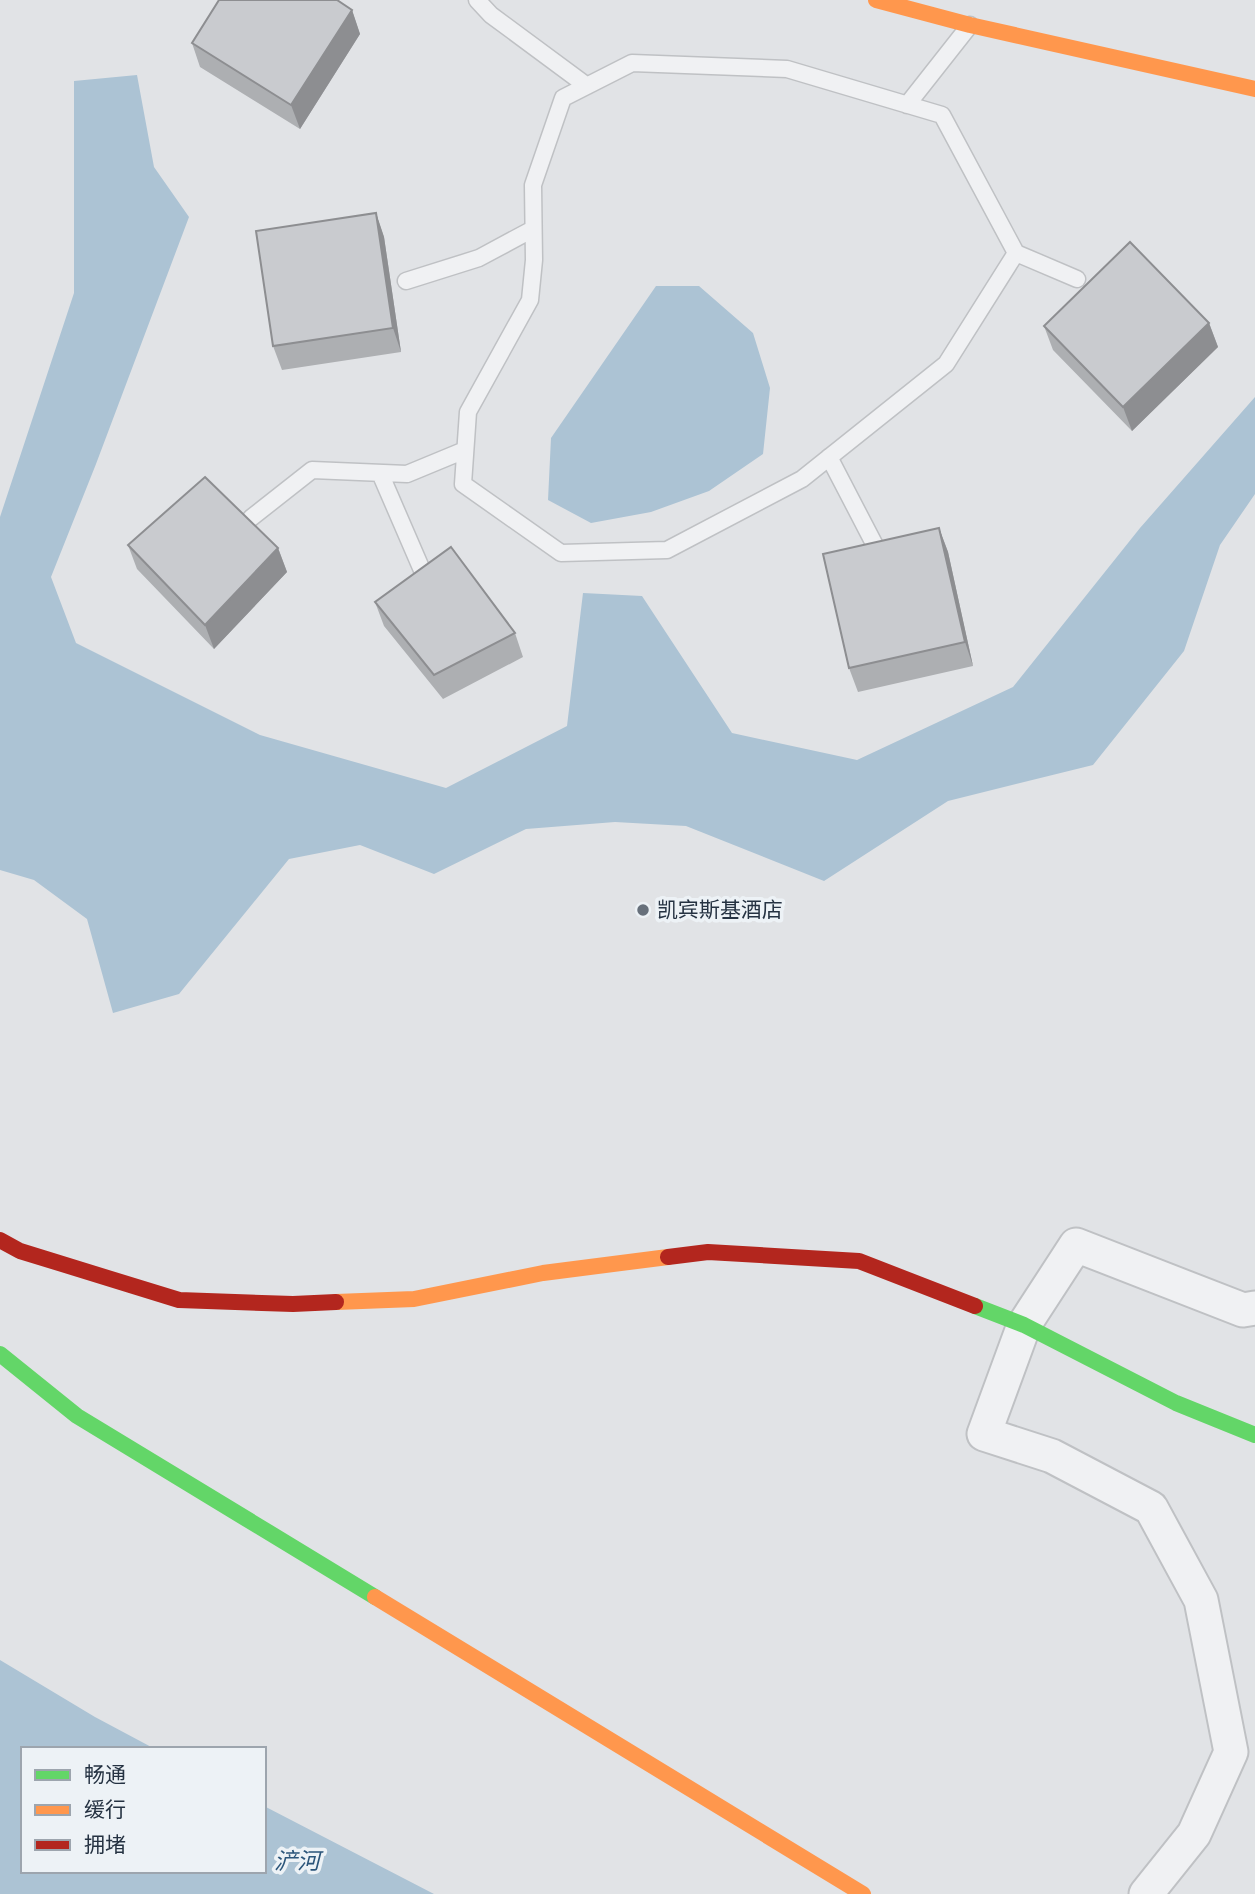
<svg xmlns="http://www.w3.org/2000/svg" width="1255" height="1894" viewBox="0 0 1255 1894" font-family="'Open Sans','Noto Sans SC',sans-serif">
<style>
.water{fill:#acc3d4}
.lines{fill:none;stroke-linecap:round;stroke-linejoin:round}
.lane-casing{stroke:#bfc1c4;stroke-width:19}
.street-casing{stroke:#bfc1c4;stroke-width:37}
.lane{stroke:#f0f1f3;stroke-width:16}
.street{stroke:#f0f1f3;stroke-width:33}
.fast{stroke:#63d668;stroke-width:16}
.slow{stroke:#ff974d;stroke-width:16}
.jam{stroke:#b3261e;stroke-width:16}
.wall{fill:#adafb2}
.shaded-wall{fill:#8d8e91}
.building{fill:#c9cbcf;stroke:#8d8e91;stroke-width:2}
.poi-dot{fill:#67707b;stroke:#edf2f6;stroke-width:2.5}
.labels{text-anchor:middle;stroke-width:7;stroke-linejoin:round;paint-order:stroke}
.poi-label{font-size:21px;fill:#253242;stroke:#edf2f6;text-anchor:start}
.water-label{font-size:23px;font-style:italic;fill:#2b557a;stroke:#edf2f6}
</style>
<rect width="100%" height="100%" fill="#e1e3e6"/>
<!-- water -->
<path class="water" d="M137 75 154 167 189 217 96 464 51 577 76 643 260 735 446 788 567 726 583 593 642 596 732 733 857 760 1013 687 1140 528 1255 397V494L1220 545 1184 651 1093 765 948 801 824 881 686 826 615 822 526 829 434 874 360 845 289 859 179 994 113 1013 87 919 34 880 0 870V517L74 293V81Z
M656 286H699L753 333 770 388 763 454 709 491 651 512 591 523 548 500 551 438Z
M0 1660 95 1717 155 1749H23V1871H264V1806L434 1894H0Z"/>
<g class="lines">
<defs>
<path id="lane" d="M477 0 491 15 587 86
M632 63 787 69 942 115 1016 253 946 364 802 479 667 550 561 553 463 484 468 412 530 300 534 260 533 185 563 98Z
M907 105 970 25
M1016 253 1077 279
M406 281 479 258 533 229
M829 457 881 557
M380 473 425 577
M251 518 312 470 407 474 465 450"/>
<path id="street" d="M1146 1894 1194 1834 1231 1752 1201 1600 1151 1508 1052 1456 984 1434 1024 1325 1076 1245 1243 1310 1255 1308"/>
</defs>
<!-- lane casing -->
<use href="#lane" class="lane-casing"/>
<!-- street casing -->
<use href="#street" class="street-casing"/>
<!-- lane -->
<use href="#lane" class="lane"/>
<!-- street -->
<use href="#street" class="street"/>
<!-- fast -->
<path class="fast" d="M975 1306 1024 1325 1176 1403 1255 1435
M0 1354 77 1416 375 1597"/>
<!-- slow -->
<path class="slow" d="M876 0 970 25 1255 89
M336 1302 414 1299 543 1273 668 1257
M375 1597 863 1894"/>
<!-- jam -->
<path class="jam" d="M0 1240 20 1251 179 1300 293 1304 336 1302
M668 1257 708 1252 859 1261 975 1306"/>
</g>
<!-- wall -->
<path class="wall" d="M352 10 360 34 300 129 200 67 192 43Z
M376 213 384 237 401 352 282 370 273 346Z
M1209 323 1218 347 1132 431 1053 350 1044 326Z
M939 528 948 552 973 666 858 692 849 668Z
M128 545 278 548 287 572 214 649 137 569Z
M375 602 515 633 523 657 443 699 384 626Z"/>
<!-- shaded-wall -->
<path class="shaded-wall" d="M352 10 360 34 300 129 291 105Z
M376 213 384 237 401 352 393 328Z
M1209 323 1218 347 1132 431 1123 407Z
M939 528 948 552 973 666 965 642Z
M278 548 287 572 214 649 205 625Z"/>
<!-- building -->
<path class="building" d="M219 0H337L352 10 291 105 192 43Z
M376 213 393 328 273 346 256 231Z
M1130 242 1209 323 1123 407 1044 326Z
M205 477 278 548 205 625 128 545Z
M939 528 965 642 849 668 823 554Z
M451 547 515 633 434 675 375 602Z"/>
<!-- markers -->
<circle class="poi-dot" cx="643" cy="910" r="7"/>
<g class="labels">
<!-- poi labels -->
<g class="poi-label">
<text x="657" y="917">凯宾斯基酒店</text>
</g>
<!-- water labels -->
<g class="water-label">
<text x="297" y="1869">浐河</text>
</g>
</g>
<!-- legend -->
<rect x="21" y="1747" width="245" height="126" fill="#edf2f6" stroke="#9da5ae" stroke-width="2"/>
<rect x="35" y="1770" width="35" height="10" fill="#63d668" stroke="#9da5ae" stroke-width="2"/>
<text x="84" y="1782" font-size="21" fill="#253242">畅通</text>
<rect x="35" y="1805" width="35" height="10" fill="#ff974d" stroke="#9da5ae" stroke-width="2"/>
<text x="84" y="1817" font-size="21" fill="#253242">缓行</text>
<rect x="35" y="1840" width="35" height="10" fill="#b3261e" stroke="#9da5ae" stroke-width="2"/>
<text x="84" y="1852" font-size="21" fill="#253242">拥堵</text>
</svg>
